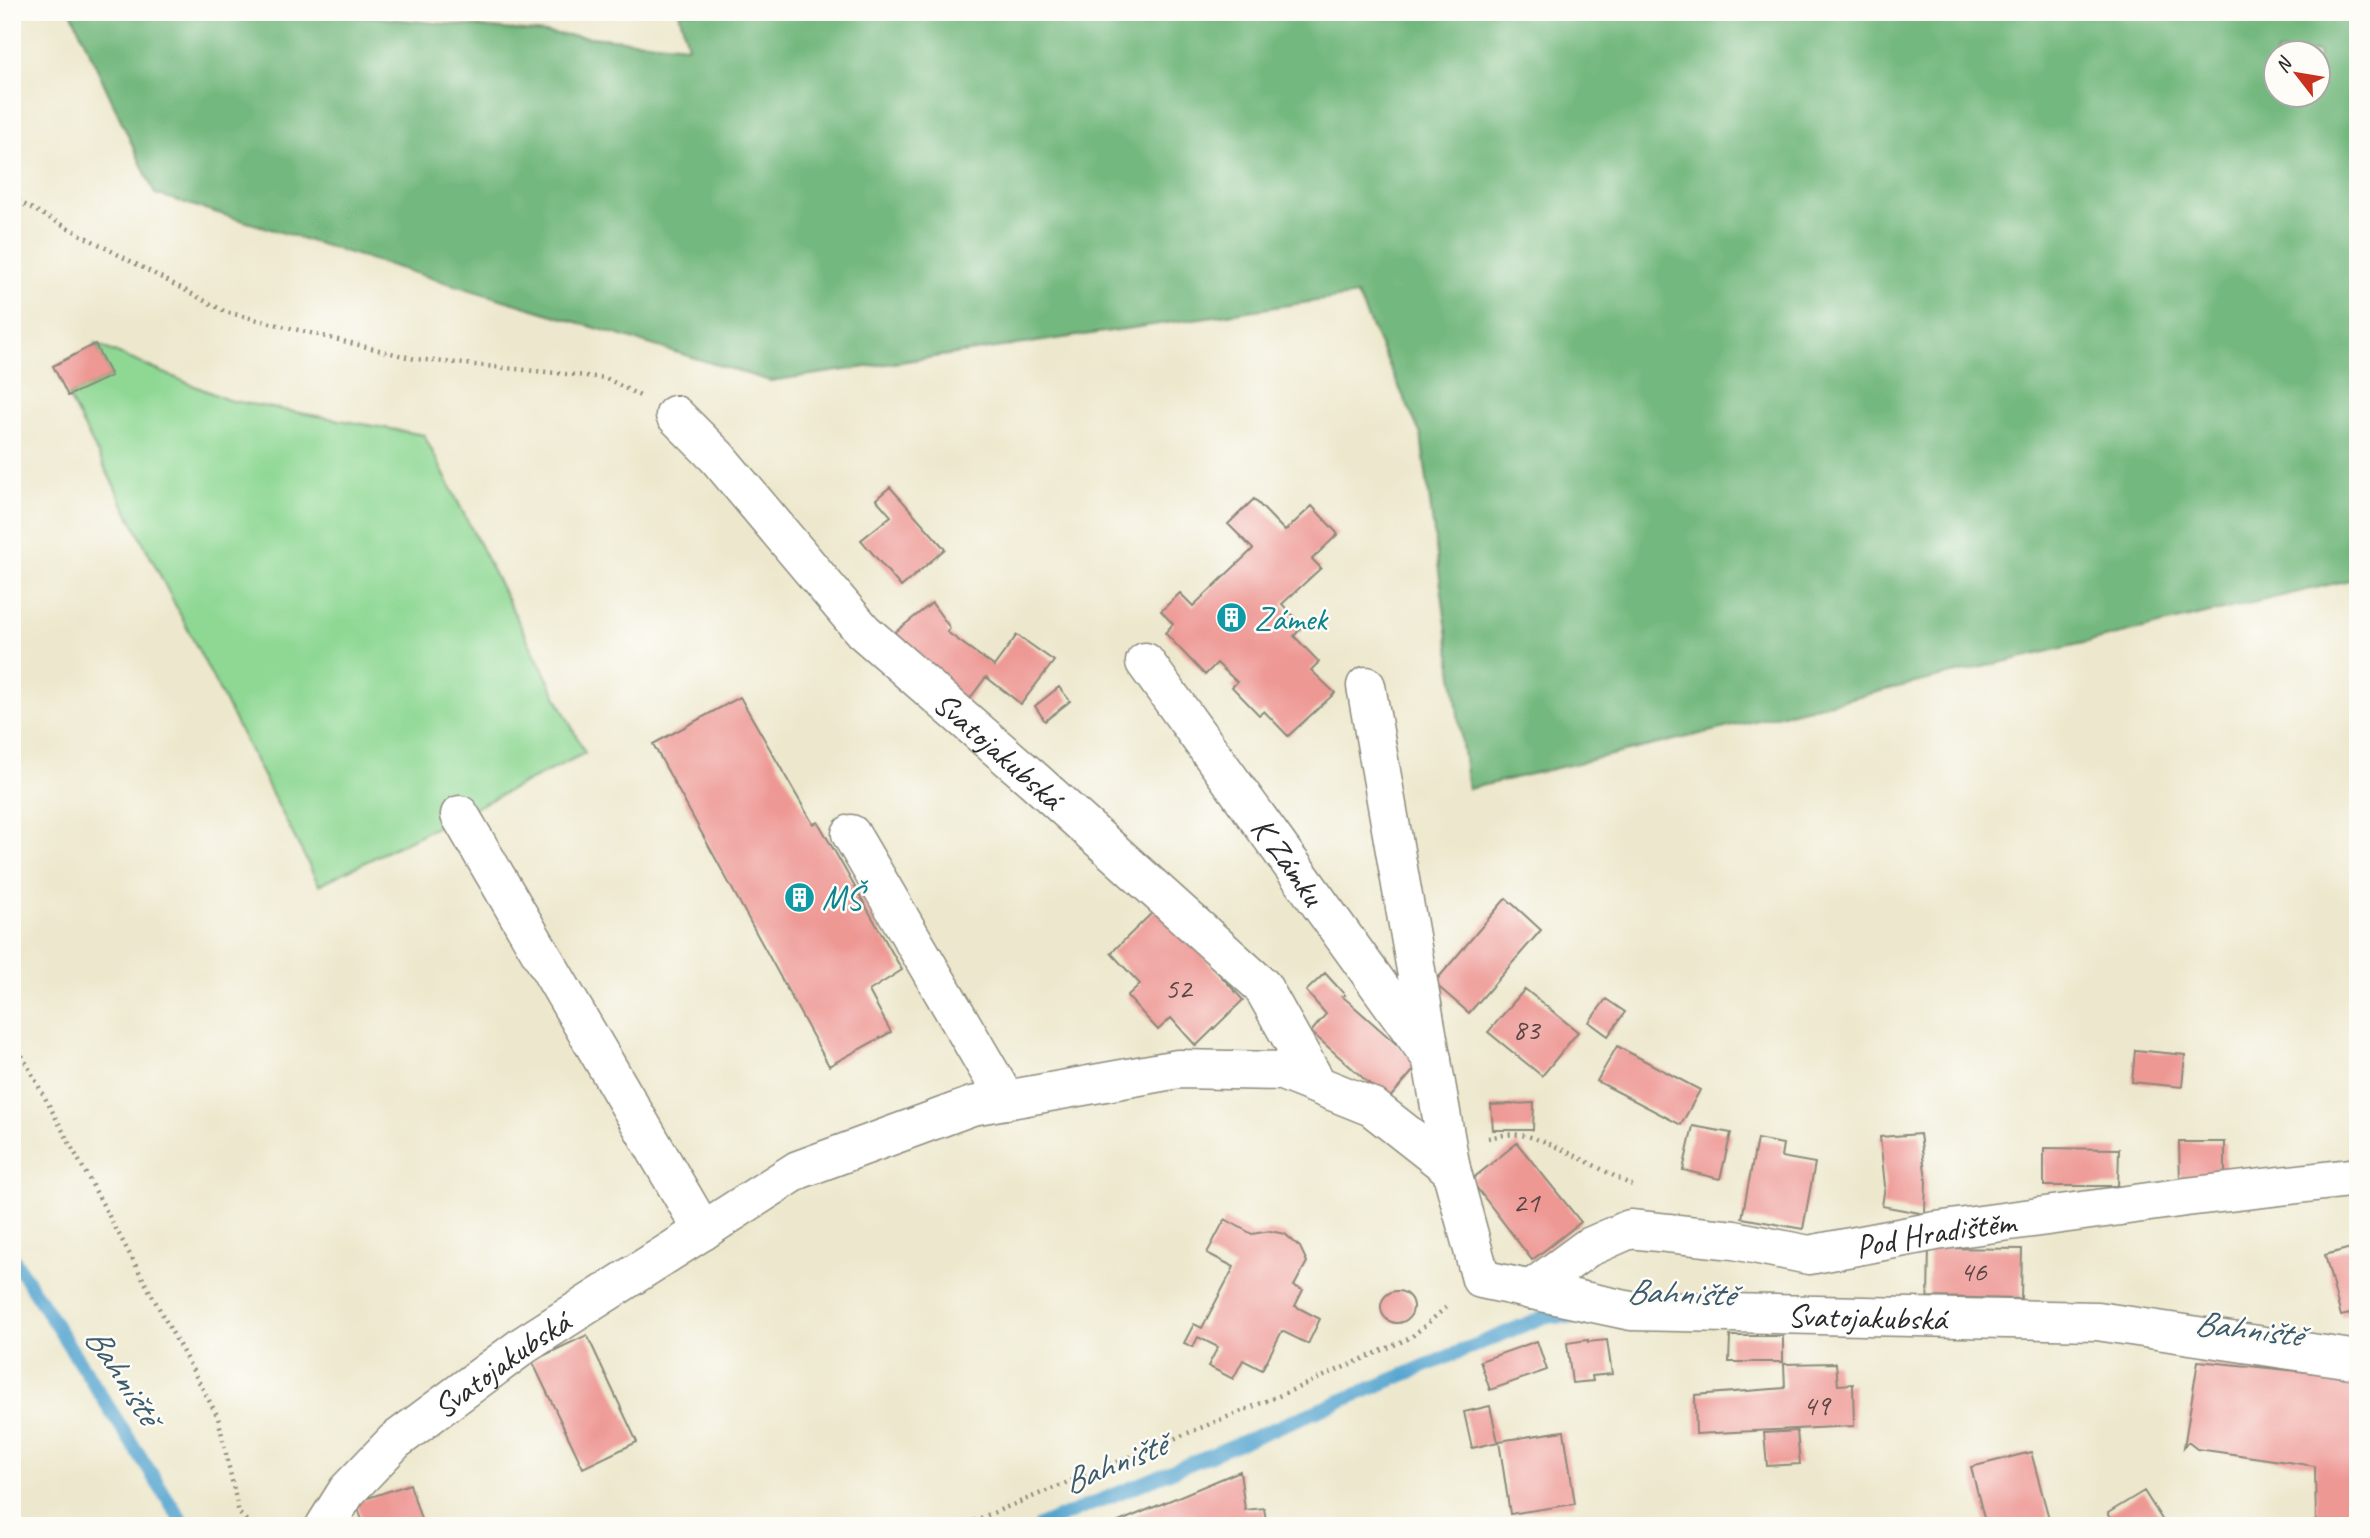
<svg xmlns="http://www.w3.org/2000/svg" width="2370" height="1538" viewBox="0 0 2370 1538" font-family="Caveat,sans-serif">
<style>
.green{fill:#8fd894;stroke:#5d8260;stroke-width:2}
.forest{fill:#73b87e;stroke:#4f7254;stroke-width:2;fill-rule:evenodd}
.lines{fill:none;stroke-linecap:round;stroke-linejoin:round}
.stream{stroke:#55a4cf;stroke-width:14}
.building{fill:#ee9894}
.minor-casing{stroke:#8c8a7c;stroke-width:41}
.path{stroke:#8c8a7c;stroke-width:4.5;stroke-dasharray:2 5;stroke-linecap:butt}
.minor{stroke:#fff;stroke-width:38}
.labels{text-anchor:middle;stroke-width:5;stroke-linejoin:round;paint-order:stroke}
.number-label{font-size:30px;fill:#5c4645}
.culture-label{font-size:33px;fill:#0d838f;stroke:#fdfcf7;text-anchor:start}
.street-label{font-size:33px;fill:#2b2b2b;stroke:#fdfcf7}
.water-label{font-size:35px;font-style:italic;fill:#3c5b6d;stroke:#fdfcf7}
</style>
<rect width="100%" height="100%" fill="#fdfcf7"/>
<filter id="ink" filterUnits="userSpaceOnUse"><feTurbulence type="fractalNoise" baseFrequency=".0143" numOctaves="2"/><feDisplacementMap in="SourceGraphic" scale="14" xChannelSelector="R" yChannelSelector="G"/><feConvolveMatrix kernelMatrix="1 2 1 2 8 2 1 2 1" color-interpolation-filters="sRGB"/></filter>
<filter id="wash" filterUnits="userSpaceOnUse"><feTurbulence type="fractalNoise" baseFrequency=".00686" numOctaves="4" result="noise"/><feDisplacementMap in="SourceGraphic" scale="28" xChannelSelector="R" yChannelSelector="G"/><feGaussianBlur stdDeviation="1.57" result="paint"/><feColorMatrix in="noise" values="0 0 0 0 0 0 0 0 0 0 0 0 0 0 0 0 0 1.4 0 .05"/><feComposite in="paint" operator="in"/></filter>
<g filter="url(#wash)">
<rect width="100%" height="100%" fill="#ede8cd"/>
<!-- green -->
<path class="green" d="M95 344 228 400 424 435 585 753 319 885 68 396 111 376Z"/>
<!-- forest -->
<path class="forest" d="M71 12H316L688 46 679 12H2358V578L1468 789 1421 435 1357 295 770 381 155 194ZM2276 52H2318V94H2276Z"/>
<g class="lines">
<!-- stream -->
<path class="stream" d="M12 1257 185 1526
M1039 1526 1546 1316 1585 1318"/>
</g>
<g id="blocks">
<!-- building -->
<path class="building" d="M95 344 111 376 68 396 53 366Z
M890 487 945 549 901 587 861 540 891 516 876 499Z
M1254 499 1285 531 1312 506 1338 534 1312 559 1321 568 1282 604 1303 626 1294 636 1319 662 1311 670 1335 693 1288 736 1264 711 1259 715 1232 687 1237 682 1217 663 1205 675 1165 633 1173 624 1161 611 1180 593 1193 606 1253 549 1228 524Z
M932 603 950 628 947 632 994 666 1017 635 1054 661 1021 704 986 677 965 705 889 637Z
M1059 687 1070 701 1045 721 1035 706Z
M740 697 813 824 818 822 902 970 869 991 891 1032 829 1066 653 744Z
M1506 898 1541 930 1469 1013 1434 983Z
M1158 907 1243 1000 1196 1046 1171 1018 1158 1030 1127 996 1140 984 1111 953Z
M1325 973 1345 995 1342 996 1419 1064 1388 1100 1311 1032 1326 1014 1306 991Z
M1525 989 1578 1032 1542 1076 1488 1032Z
M1606 999 1625 1012 1608 1036 1589 1022Z
M1617 1046 1700 1090 1681 1125 1597 1081Z
M2135 1050 2185 1055 2182 1087 2132 1082Z
M1534 1103 1533 1130H1493L1491 1105Z
M1693 1126 1731 1133 1720 1179 1683 1170Z
M1920 1134 1926 1179 1925 1214 1882 1206 1885 1186 1880 1137Z
M1757 1139 1783 1144 1781 1157 1815 1163 1803 1229 1742 1218Z
M2179 1142H2225V1183H2180Z
M1517 1143 1581 1222 1532 1260 1471 1180Z
M2044 1148 2119 1149 2118 1186H2044Z
M1225 1219 1252 1234 1270 1231 1285 1234 1300 1247 1307 1262 1294 1286 1303 1290 1295 1306 1320 1319 1308 1344 1282 1331 1262 1370 1243 1360 1233 1379 1208 1366 1218 1347 1198 1337 1193 1347 1184 1343 1194 1324 1202 1328 1234 1267 1207 1253Z
M2358 1246V1312L2341 1316 2325 1255Z
M1929 1248 2022 1249 2021 1299 1928 1297Z
M1381 1307a16 16 0 1 1 32 0a16 16 0 1 1-32 0Z
M587 1335 637 1442 583 1468 532 1361Z
M1730 1336H1783V1362H1729Z
M1588 1340V1342L1607 1340 1612 1374 1592 1376 1593 1381 1572 1383 1567 1343Z
M1537 1341 1547 1370 1490 1390 1480 1361Z
M2198 1361 2358 1377V1526H2316L2315 1466 2212 1451 2197 1449 2188 1442 2184 1447Z
M1836 1363 1838 1385 1853 1384 1854 1426 1696 1434 1695 1395 1785 1388 1784 1364Z
M1490 1406 1498 1442 1472 1448 1464 1412Z
M1564 1431 1575 1504 1510 1514 1499 1441Z
M1797 1431 1800 1464 1767 1466 1764 1433Z
M2031 1452 2051 1526H1986L1971 1467Z
M1240 1471 1245 1510 1264 1508 1267 1526H1109Z
M410 1484 423 1526H364L356 1502Z
M2144 1491 2163 1521 2156 1526H2115L2108 1513Z"/>
</g>
</g>
<g filter="url(#ink)">
<use href="#blocks" fill-opacity="0" stroke="#8c8a7c" stroke-width="2"/>
<g class="lines">
<defs>
<g id="minor">
<path id="s1" d="M675 415 717 457 863 631 1035 781 1262 986 1317 1084"/>
<path id="s2" d="M1145 662 1432 1059"/>
<path d="M1366 686 1451 1169"/>
<path d="M460 815 703 1231"/>
<path d="M851 834 1006 1100"/>
<path id="s3" d="M1530 1290 1587 1248 1630 1229 1734 1240 1809 1255 1936 1231 2186 1197 2358 1177"/>
<path id="s4" d="M325 1526 347 1491 395 1441 524 1345 798 1170 972 1106 1178 1069 1282 1071 1372 1107 1451 1169 1481 1279 1631 1311 2097 1321 2358 1360"/>
</g>
</defs>
<!-- minor casing -->
<use href="#minor" class="minor-casing"/>
<!-- path -->
<path class="path" d="M12 198 226 312 415 359 606 378 640 396
M12 1037 218 1417 239 1513 252 1526
M1488 1138C1498 1136 1509 1133 1521 1135 1547 1138 1605 1172 1632 1185
M961 1526 1281 1395 1410 1338 1449 1305"/>
<!-- minor -->
<use href="#minor" class="minor"/>
</g>
</g>
<!-- icons -->
<defs>
<symbol id="building-disc" viewBox="-11 -11 22 22"><circle r="9.5" fill="#0f9aa8" stroke="#fdfcf7"/><path d="M-4-6H4V6H1V3H-1V6H-4ZM-2.5-4.3h1.7v1.8h-1.7ZM.8-4.3h1.7v1.8H.8ZM-2.5-1h1.7V.8h-1.7ZM.8-1h1.7V.8H.8Z" fill="#fff"/></symbol>
</defs>
<g fill-rule="evenodd">
<use href="#building-disc" x="1214" y="600" width="35" height="35"/>
<use href="#building-disc" x="782" y="880" width="35" height="35"/>
</g>
<g class="labels">
<!-- number labels -->
<g class="number-label">
<text x="1178" y="998">52</text>
<text x="1526" y="1039">83</text>
<text x="1526" y="1212">21</text>
<text x="1973" y="1281">46</text>
<text x="1816" y="1415">49</text>
</g>
<!-- culture labels -->
<g class="culture-label">
<text x="1254" y="630">Zámek</text>
<text x="822" y="909">MŠ</text>
</g>
<!-- street labels -->
<g class="street-label">
<text dy="12" stroke="none"><textPath href="#s1" startOffset="467">Svatojakubská</textPath></text>
<text dy="12" stroke="none"><textPath href="#s2" startOffset="245">K Zámku</textPath></text>
<text dy="12" stroke="none"><textPath href="#s3" startOffset="427">Pod Hradištěm</textPath></text>
<text dy="12" stroke="none"><textPath href="#s4" startOffset="1796">Svatojakubská</textPath></text>
<text dy="12" stroke="none"><textPath href="#s4" startOffset="242">Svatojakubská</textPath></text>
</g>
<!-- water labels -->
<g class="water-label">
<text transform="translate(1680 1292) rotate(2)" y="12">Bahniště</text>
<text transform="translate(2248 1328) rotate(7)" y="12">Bahniště</text>
<text transform="translate(123 1375) rotate(57)" y="12">Bahniště</text>
<text transform="translate(1114 1463) rotate(-22)" y="12">Bahniště</text>
</g>
</g>
<!-- margin -->
<rect width="2370" height="1538" fill="none" stroke="#fdfcf7" stroke-width="42"/>
<!-- north arrow -->
<g transform="translate(2297 74) rotate(301)"><circle r="33" fill="#fdfcf7" stroke="#a9a8a5" stroke-width="2"/>
<path d="M0-5L12 26L0 18L-12 26Z" fill="#c8321e"/>
<text y="-10" font-size="19" font-weight="bold" text-anchor="middle" fill="#2b2b2b">N</text>
</g>
</svg>
